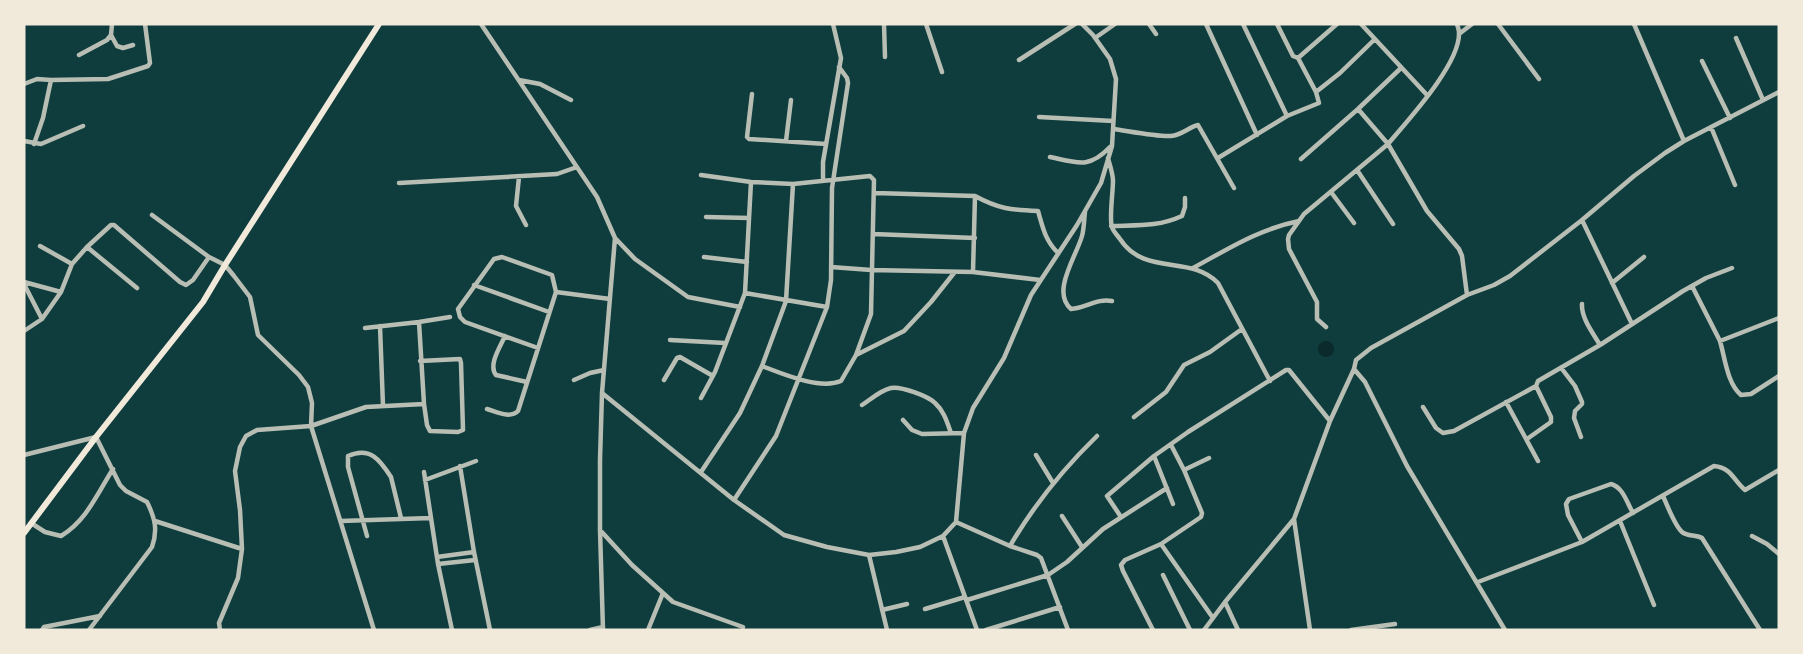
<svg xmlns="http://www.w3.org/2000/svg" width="1803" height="654" viewBox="0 0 1803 654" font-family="'PT Sans Narrow',sans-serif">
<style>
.water{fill:#0a2a2b}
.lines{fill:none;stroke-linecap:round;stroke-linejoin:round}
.minor{stroke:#b8beb3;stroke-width:4.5}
.secondary{stroke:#f1e9da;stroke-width:6}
</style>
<rect width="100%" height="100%" fill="#0f3d3e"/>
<!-- water -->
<path class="water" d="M1318 349a8 8 0 1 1 16 0a8 8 0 1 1-16 0Z"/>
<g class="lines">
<!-- minor -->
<path class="minor" d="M481 24 597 197 615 238 602 393 600 460V530L603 630
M884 24 885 57
M926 24 942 72
M1149 24 1156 34
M1206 24 1257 135
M1243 24 1287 116
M1361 24 1427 95
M1457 24C1458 27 1459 30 1459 33 1460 64 1408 120 1388 144L1427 211 1459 249 1462 256 1467 295
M1498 24 1539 79
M1634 24 1684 141
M1459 34 1472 24
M111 35 117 46 123 48 133 45
M1095 38 1115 24
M1736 38 1763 100
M79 55 107 40 111 35 112 24
M1298 58 1337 24
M1019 60 1075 24
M1702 61 1730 118
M51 80 108 79 148 66 150 63 145 24
M519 80 540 84 571 100
M24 84 37 79 51 80 43 118 34 144
M1316 92 1340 73 1375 39
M752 94 747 137 749 139 826 144
M1039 117 1113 121
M1711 127 1735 185
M1113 129C1128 131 1157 137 1171 136 1182 135 1189 127 1198 125L1234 188
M24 141 41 144 83 126
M786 141 791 100
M1050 157C1078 163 1089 169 1110 147
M1108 158C1110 166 1113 174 1113 181 1113 192 1109 219 1112 227 1113 231 1117 235 1120 239 1145 277 1190 254 1218 283L1270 381
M1218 158 1287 116 1319 103 1316 92 1298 58 1293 56 1277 24
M1301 159 1358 109 1401 68
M1357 170 1393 224
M701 175 751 182 793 184 870 176 874 180 871 314 856 355 841 381C820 390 783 374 762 366
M519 177 516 206 526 225
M823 180V162L841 58 833 24
M399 183 557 174 577 167
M1331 192 1354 223
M875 193 975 196C999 209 1011 210 1038 211 1043 228 1045 240 1058 253
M1085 212C1084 220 1084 229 1082 236 1076 257 1051 292 1071 309 1086 308 1097 298 1112 301
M152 215 209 257 225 265 234 276 250 297 258 335 299 375 308 387 312 403 311 426 374 630
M706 217 749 218
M1582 220 1632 324
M1111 226C1137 225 1158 227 1182 216L1185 207V198
M873 234 975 238
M615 238 635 259 688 297 740 307
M40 246 72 264
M87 247 137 288
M704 257 747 262
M831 267 871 270 973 272 1040 280
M1193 268C1228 249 1259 229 1299 221
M973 272 975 196
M24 282 61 292
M1612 283 1644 257
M24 284 42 319
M474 285 549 312
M1692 286 1720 341 1779 318
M556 292 610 299
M745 293 827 307
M1582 304C1581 318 1593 333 1600 345
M419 322 450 317
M380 326 383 406
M1326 327 1317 319V302L1289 249 1288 239 1289 235 1304 214 1388 144 1358 109
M24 331 42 319 61 292 72 264 87 247 111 225H114L180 282 186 285 193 280 209 257
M505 336C500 347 488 365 496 375L527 382
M670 340 725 343
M1720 341C1725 358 1727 383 1741 395L1751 394 1779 376
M856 355 904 331 931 302 954 273
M420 361 460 359 461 363 463 430 458 432 430 431 427 425 424 404
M1354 369 1365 382 1407 466 1505 630
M1562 369 1575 386 1582 402V404L1575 411 1574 418 1581 437
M574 380 590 373 604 370
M664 380 677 358 680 357 713 376
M602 393 734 500 784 535 827 547 869 555 896 552 920 547 943 536 956 522 964 433 973 408 1004 358 1031 295 1077 225 1101 183 1112 146 1116 79 1110 59 1093 35 1082 24
M701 398 715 372 745 293 751 182
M1506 402 1538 461
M862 405C871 399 881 390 891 388 901 386 928 396 935 403 944 411 947 422 951 433
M1423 407 1436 428 1443 433 1454 431 1536 386
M487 409C497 412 510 419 518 411L556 292 552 275 502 257 494 259 458 309 460 317 465 322 538 348
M1134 417 1166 392 1184 365 1210 352 1242 329
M903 420 912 430 922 434 964 433
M1527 439 1551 422V417L1536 386 1538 381 1600 345 1683 291 1706 278 1732 268
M24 455 96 437 120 485 126 491 147 502C155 518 158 530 152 547L89 630
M1036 455 1053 483
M1154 456 1173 504
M460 466 474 552 490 630
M1184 470 1209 458
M424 472 438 564 452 630
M701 472 740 413 762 366 786 301 793 184
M425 480 476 461
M1663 496C1667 505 1675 526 1682 532 1688 537 1695 534 1702 538L1760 630
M734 500 776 436 827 307 831 280 832 188 848 83 847 78 839 67
M1062 516 1082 547
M1121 517 1107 496 1154 456 1188 432 1286 370H1289L1330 421
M155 521 242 549
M341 521 431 518
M1620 521 1654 605
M956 522 1010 546 1037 555 1041 558 1068 630
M31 523 45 532 61 536C87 520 97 494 113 469
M600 530 632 565 673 602 743 627
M367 536 348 467V456C370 446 380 460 391 477L401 518
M943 536 977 630
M1752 536 1767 544 1779 554
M1582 542 1568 515 1566 504 1569 499 1611 484C1623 487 1627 503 1633 513
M1161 544 1213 618
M1010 546C1034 505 1063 469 1097 436
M869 555 887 630
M437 557 474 552
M438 564 475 560
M1163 575 1190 630
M1478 582 1582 542 1714 466C1732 468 1733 480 1745 490L1779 470
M967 600 1048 575 1067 562 1103 529 1167 488
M1225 602 1238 630
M925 609 965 597
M882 610 907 604
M42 630 44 627 100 616
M220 630 219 623 238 578 242 549 240 510 235 471 240 447 246 436 257 430 311 426 366 407 424 404 419 322 365 328
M590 630 603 627
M648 630 663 593
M986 630 1060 607
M1153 630 1123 571 1121 565 1125 560 1161 544 1201 517 1202 513 1184 470 1171 445
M1204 630 1225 602 1294 519
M1310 630 1294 519 1330 421 1354 369 1356 360 1371 348 1467 295 1494 285 1510 276 1582 220 1634 176 1665 153 1684 141 1779 92
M1351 630 1395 624"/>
<!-- secondary -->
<path class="secondary" d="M24 533 96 437 203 302 225 265 379 24"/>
</g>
<!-- border -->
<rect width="1803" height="654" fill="none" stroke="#f1e9da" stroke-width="51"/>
</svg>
